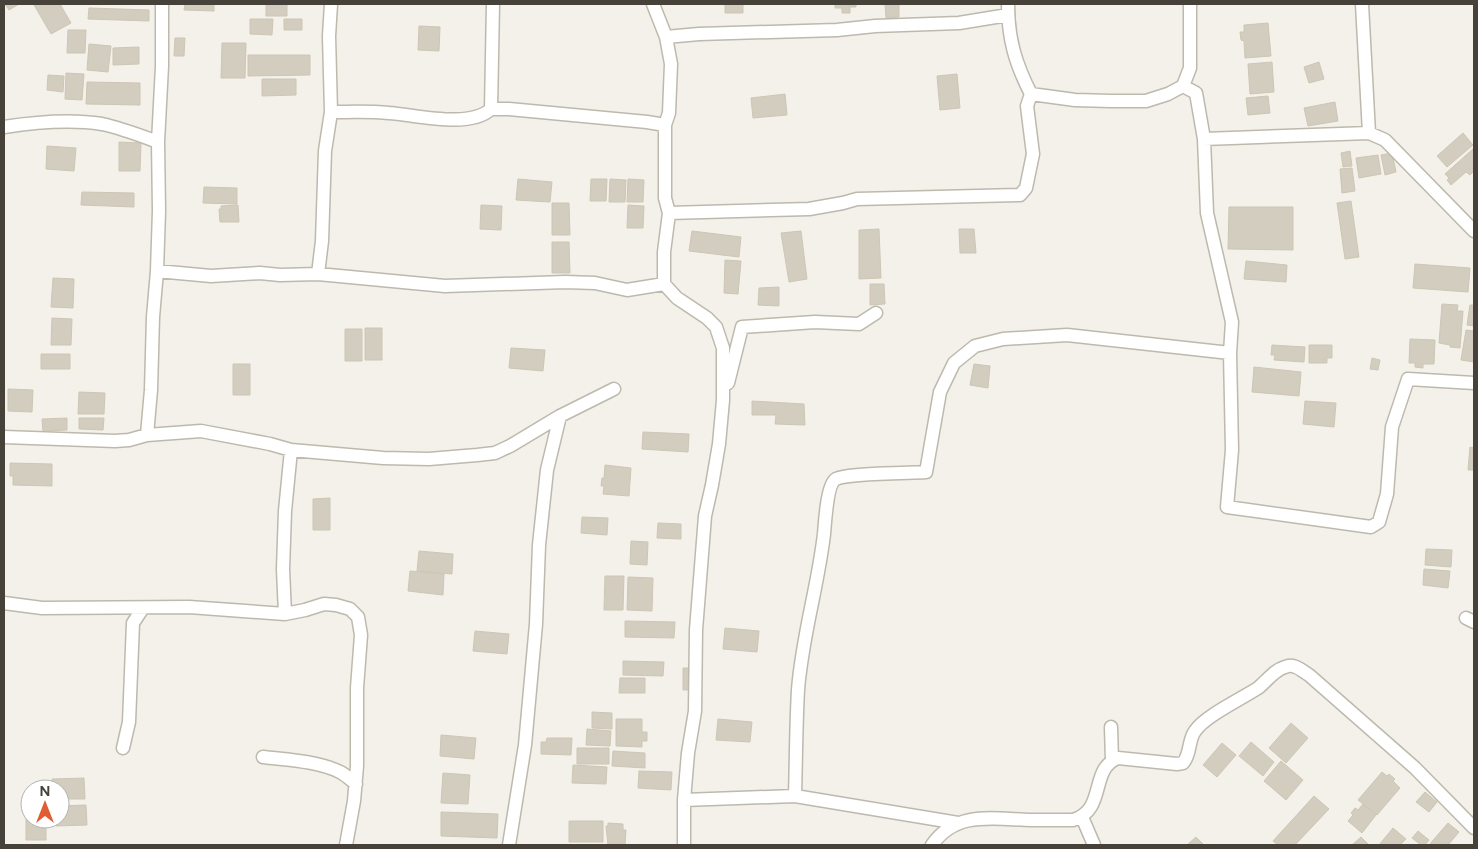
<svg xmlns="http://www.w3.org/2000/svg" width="1478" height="849" viewBox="0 0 1478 849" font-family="Figtree,sans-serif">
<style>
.building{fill:#d3cdc0;stroke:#cdc6b4}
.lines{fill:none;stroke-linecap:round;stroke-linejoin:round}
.minor-casing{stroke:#bdb9ad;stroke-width:15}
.minor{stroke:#fff;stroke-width:12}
</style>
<rect width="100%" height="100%" fill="#f3f1ea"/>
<!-- building -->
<path class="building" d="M5 4H19L9 10Z
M36 4H60L71 23 51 34 34 5Z
M185 4H214V11L184 10Z
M266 4H287V16H266Z
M725 4H743V13H725Z
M835 4H856V7H850V13H842V8H835Z
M885 4H899V17L886 18Z
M89 8 149 10V21L88 19Z
M250 19H273L272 35 250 34Z
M284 19H302V30H284Z
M1268 23 1271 56 1245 58 1244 41 1241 40 1240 32H1244V25Z
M419 26 440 27 439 51 418 50Z
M68 30H86L85 53H67Z
M175 38H185L184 56H174Z
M222 43H246L245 78H221Z
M89 44 111 46 108 72 87 70Z
M139 47V64L113 65V48Z
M248 55H310V75L248 76Z
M1272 62 1274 92 1250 94 1248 64Z
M1319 62 1324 79 1309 83 1304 67Z
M66 73 84 74 82 100 65 99Z
M957 74 960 108 940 110 937 76Z
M48 75 64 76 63 92 47 90Z
M262 79H296V95L262 96Z
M87 82 140 83V105L86 104Z
M785 94 787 115 753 118 751 98Z
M1268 96 1270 113 1248 115 1246 98Z
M1335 102 1338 121 1308 126 1304 108Z
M1463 133 1473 145 1447 167 1437 156Z
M119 142 141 143 140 171H119Z
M47 146 76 148 74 171 46 169Z
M1474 148V171L1470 175 1466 172 1451 185 1447 180 1449 178 1445 174Z
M1350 151 1352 166 1343 167 1341 153Z
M1392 153 1396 172 1385 175 1381 155Z
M1378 155 1381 174 1359 178 1356 158Z
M1352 168 1355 191 1342 193 1340 169Z
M518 179 552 182 550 202 516 200Z
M591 179H607L606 201H590Z
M610 179 626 180 625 202H609Z
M628 179 644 180 643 202H627Z
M204 187 237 188V204L203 203Z
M82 192 134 193V207L81 205Z
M1351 201 1359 257 1345 259 1337 203Z
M552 203H569L570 235H552Z
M238 205 239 222H220L219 209H221V206Z
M481 205 502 206 501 230 480 229Z
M628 205 644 206 643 228H627Z
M1229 207H1293V250L1228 249Z
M879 229 881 278 859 279V230Z
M959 229H974L976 253H960Z
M692 231 741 237 739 257 689 251Z
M801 231 807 279 789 282 781 233Z
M552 242H569L570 273H552Z
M725 260 741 261 738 294 724 293Z
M1246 261 1287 265 1286 282 1244 279Z
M1415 264 1470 268 1468 292 1413 288Z
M53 278 74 279 73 308 51 307Z
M870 284H884L885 304 870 305Z
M779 287V306L758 305 759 288Z
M1442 304 1458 305 1457 311H1463L1460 348 1450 347V345L1439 343Z
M1470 305H1474V326L1467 325Z
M52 318 72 319 71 345H51Z
M365 328H382V360H365Z
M345 329H362V361H345Z
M1466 330 1474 331V362L1461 360Z
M1410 339 1435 340 1434 364H1423V368L1415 367V363H1409Z
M1272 345 1305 347 1304 362 1274 360 1275 355H1271Z
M1309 345H1332V358H1327V363H1309Z
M511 348 545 350 543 371 509 368Z
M41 354H70V369H41Z
M1372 358 1380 360 1378 370 1370 369Z
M233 364H250V395H233Z
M974 364 990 366 988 388 970 385Z
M1254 367 1301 372 1299 396 1252 392Z
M8 389 33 390 32 412 8 411Z
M79 392 105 393 104 414H78Z
M752 401 804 404 805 425 775 424 776 415H752Z
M1305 401 1336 403 1334 427 1303 424Z
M67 418V430L43 431 42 419Z
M79 418H104L103 430 79 429Z
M643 432 689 434 688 452 642 449Z
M1470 447 1474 448V470H1468Z
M10 463 52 464V486L13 485V476H10Z
M605 465 631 468 629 496 603 494 604 486H601L602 478H604Z
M330 498V530H313V499Z
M582 517 608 518 607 535 581 533Z
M658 523 681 524V539L657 538Z
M631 541 648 542 647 565 630 564Z
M1426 549 1452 550 1451 567 1425 565Z
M419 551 453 554 452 574 417 571Z
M1424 569 1450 571 1448 588 1423 585Z
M410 571 444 574 443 595 408 591Z
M605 576H624L623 610H604Z
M628 577 653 578 652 611 627 610Z
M625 621 675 622 674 638 625 637Z
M725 628 759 631 757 652 723 649Z
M475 631 509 634 507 654 473 651Z
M623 661 664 662 663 676 623 675Z
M683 668H694L693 690H683Z
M620 678H645V693H619Z
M592 712 612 713V729L592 728Z
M616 719H642V732H647V741H642V747L616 746Z
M718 719 752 722 750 742 716 740Z
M1291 723 1308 738 1286 763 1269 748Z
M587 729 611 731 610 746 586 745Z
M441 735 476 738 474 759 440 756Z
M547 738H572L571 755 541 754V742H546Z
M1251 742 1274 762 1263 776 1239 756Z
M1222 743 1236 755 1217 777 1203 765Z
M577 748H609V764H577Z
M613 751 645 753V768L612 766Z
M1281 761 1303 780 1286 800 1264 781Z
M573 765 607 767 606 784 572 783Z
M639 771 672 772 671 790 638 788Z
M1382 772 1387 776 1389 774 1395 779 1393 781 1400 788 1377 815 1358 800Z
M443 773 470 775 468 804 441 803Z
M84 778 85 799H60V789H52V779Z
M1425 792 1437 802 1429 812 1416 802Z
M1314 796 1329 809 1295 845H1278L1273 841Z
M1363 804 1376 815 1362 833 1348 821 1353 815 1351 813 1355 808 1358 810Z
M26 805H30V819H46V840H26Z
M86 805 87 825 56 826V819H60V806Z
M441 812 498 814 497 838 441 836Z
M569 821H603V842H569Z
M608 823 623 824V830H626L625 845H608L606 826H608Z
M1448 823 1459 832 1448 845H1429Z
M1393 828 1406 839 1400 845H1379Z
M1418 831 1429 840 1425 845H1421L1412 838Z
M1196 837 1204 845H1187Z
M1361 837 1369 845H1352Z"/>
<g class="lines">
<defs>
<path id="minor" d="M653 4 666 37 671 64 669 113 665 125V198L669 213 664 252V284L677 298 707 318 716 327 723 348V400L719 444 712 485 705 516 696 630 695 711 688 753 684 800V845
M1362 4 1369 133
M666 37 699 34 837 30 875 26 959 23 1008 15
M1183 86 1196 93 1204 139 1207 213 1232 322 1230 353 1232 450 1227 507 1371 527 1379 522 1387 494 1392 427 1408 379 1474 383
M1031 94 1075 100 1111 101H1146L1168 94 1183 86 1190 68V4
M491 109 493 4
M331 112C350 112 370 111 389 113 417 115 469 129 491 109H509L647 122 665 125
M4 127C36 122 70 119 102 124 121 128 139 135 158 142
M1204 139 1369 133 1385 140 1474 231
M669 213 809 209 843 203 857 199 1020 195 1026 188 1033 154 1027 106 1031 94C1015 63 1008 38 1008 4
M157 271 211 276 260 273 280 275 318 274 445 286 565 282 595 283 627 290 664 284
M318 274 322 241 325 151 331 112 329 36 331 4
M728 383 742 327 815 322 859 324 876 313
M147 435 151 390 153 317 157 271 159 211 158 142 162 66V4
M4 437 115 441 129 440 147 435 201 431 270 444 291 450 383 458 429 459 477 455 495 453 510 446 560 416 614 389
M4 603 42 608 189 607 285 614 305 610 324 604 336 605 350 609 358 617 361 635 357 688V766L354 801 346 845
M285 614 283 569 285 511 291 450
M1466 618 1474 622
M1111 727 1112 761
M123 748 129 722 133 623 143 608
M263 757C288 760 317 761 340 772 346 775 351 780 356 784
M795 796C796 761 796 726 798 690 802 637 818 586 824 534 825 523 827 484 836 479 846 473 911 473 926 472L940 392 954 363 975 346 1003 339 1067 335 1230 353
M684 800 795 796 958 823
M1082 817 1094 845
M509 845 525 745 536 624 539 545 547 470 560 416
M932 845C956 810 994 819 1031 820 1045 820 1059 820 1073 820 1107 810 1089 769 1118 758L1177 764 1183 763C1191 754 1188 740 1195 731 1205 716 1241 699 1258 688 1267 681 1274 670 1285 667 1294 663 1301 670 1309 675L1415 768 1474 828"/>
</defs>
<!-- minor casing -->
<use href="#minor" class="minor-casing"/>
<!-- minor -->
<use href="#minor" class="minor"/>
</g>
<!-- border -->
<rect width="1478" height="849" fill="none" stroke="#464239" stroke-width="10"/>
<!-- north arrow -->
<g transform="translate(45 804)"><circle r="24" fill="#ffffff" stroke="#b5b3b0"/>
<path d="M0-4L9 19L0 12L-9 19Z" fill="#e05c33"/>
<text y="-8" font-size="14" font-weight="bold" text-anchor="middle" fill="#464239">N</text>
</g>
</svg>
